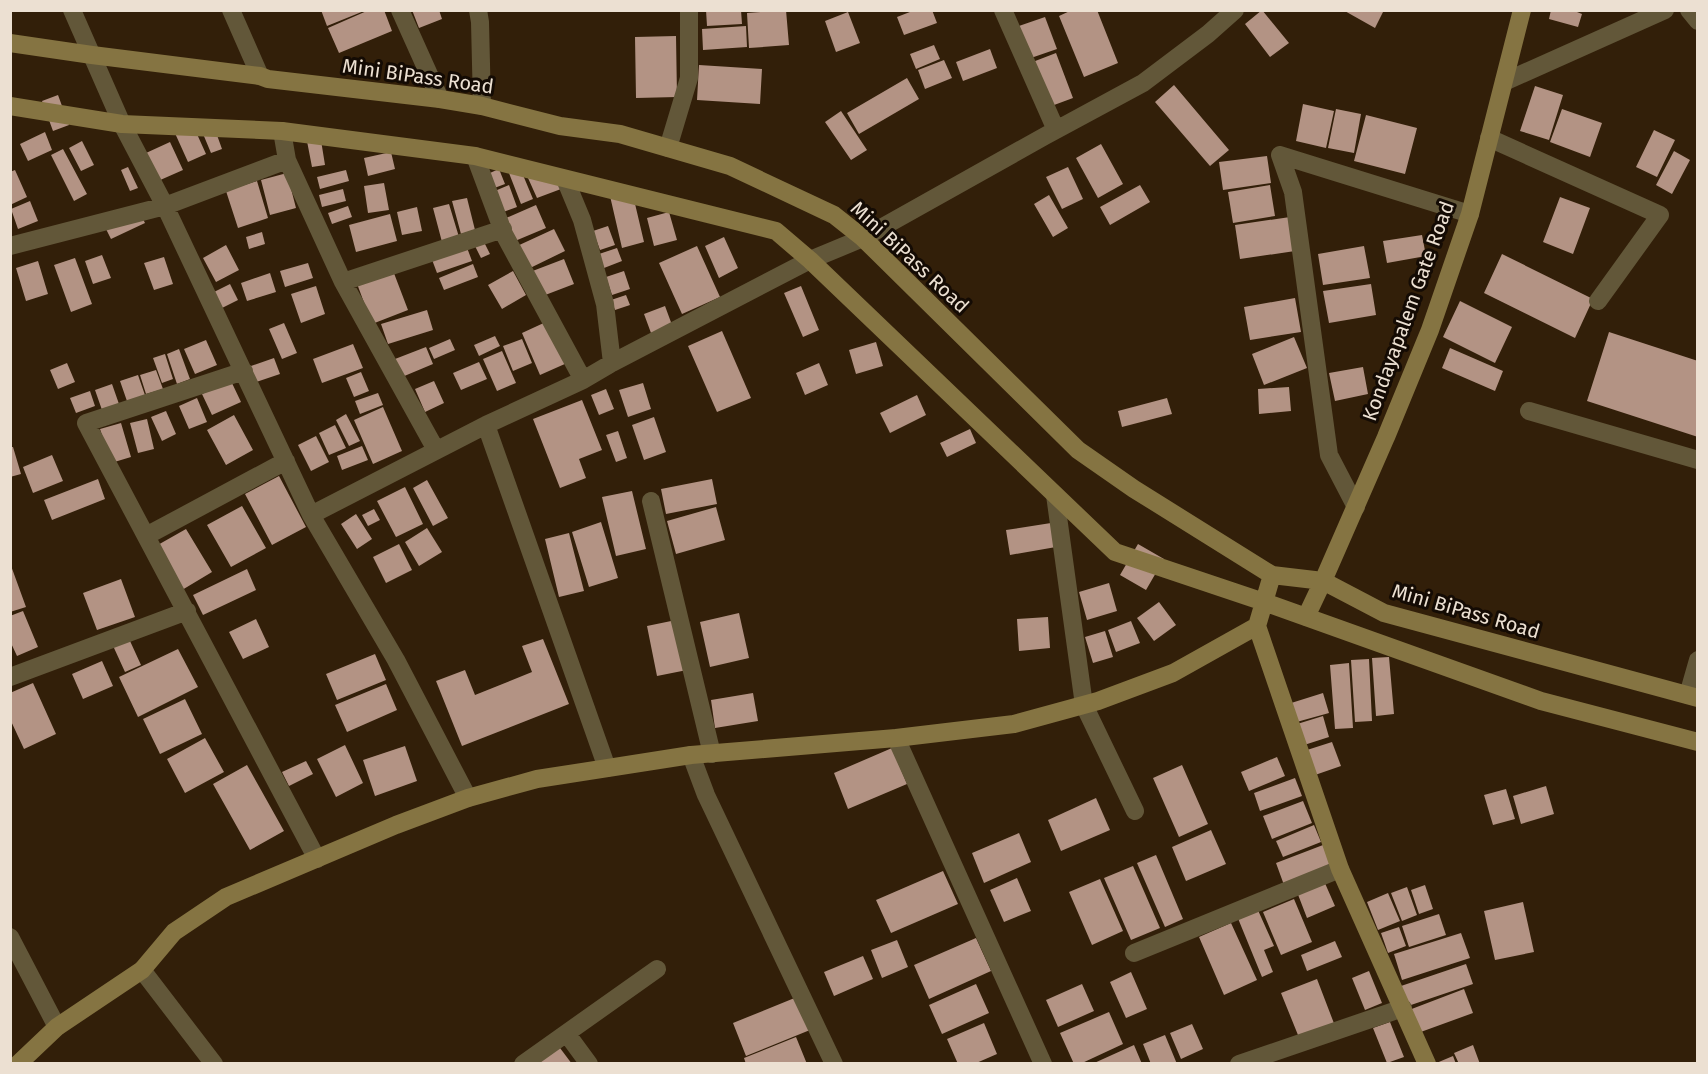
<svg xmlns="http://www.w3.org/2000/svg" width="1708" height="1074" viewBox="0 0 1708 1074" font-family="'Fira Sans',sans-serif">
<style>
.building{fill:#b39384}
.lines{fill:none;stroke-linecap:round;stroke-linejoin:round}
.street{stroke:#625739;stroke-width:18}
.secondary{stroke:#857442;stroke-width:18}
.labels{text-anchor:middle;stroke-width:6;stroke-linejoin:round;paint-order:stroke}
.street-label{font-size:20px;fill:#ece0d2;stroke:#140b04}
</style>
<rect width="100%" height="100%" fill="#321f09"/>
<!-- building -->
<path class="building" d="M321 10H364V11L327 26Z
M369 10H384L392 31 339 53 328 28Z
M412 10H439L442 19 419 28Z
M706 10H741L742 24 707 26Z
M786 10 789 45 749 48 747 13Z
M915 10H932L937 23 904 35 897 17Z
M1072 10H1097L1118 63 1084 77 1059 16Z
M1262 10 1289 43 1270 57 1245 24Z
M1343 10H1384L1375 28Z
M1551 10H1572L1582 14 1578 27 1549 19Z
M848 12 860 43 836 52 825 21Z
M1045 17 1057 49 1028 59 1016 27Z
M746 26 747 47 703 50 702 29Z
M676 36 677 97 636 98 635 37Z
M934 45 940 59 916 69 910 54Z
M990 49 997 68 963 81 956 62Z
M1056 53 1073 98 1046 108 1030 63Z
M944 60 952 78 925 89 918 70Z
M699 65 762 69 760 104 697 100Z
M907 78 919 99 859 134 847 113Z
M1174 85 1229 150 1210 166 1155 102Z
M1535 86 1563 95 1549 140 1520 131Z
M58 95 69 125 53 131 42 101Z
M1303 104 1334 111 1326 148 1296 141Z
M1336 109 1361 114 1354 153 1328 148Z
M1562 109 1602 123 1590 157 1550 142Z
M841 111 867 150 851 160 825 122Z
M1366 115 1417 128 1405 174 1354 161Z
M192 123 206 154 188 162 174 131Z
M213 124 222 149 211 153 201 129Z
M1654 130 1675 140 1657 177 1636 167Z
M45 132 52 150 28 161 20 144Z
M320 134 325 165 312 167 306 136Z
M82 141 94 165 81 171 69 148Z
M170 142 183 170 158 181 146 153Z
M1101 144 1123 184 1098 198 1076 158Z
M63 149 87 194 74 201 51 155Z
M1674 151 1690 160 1672 194 1656 185Z
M391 152 395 169 368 176 364 158Z
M1267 156 1271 183 1223 190 1219 162Z
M518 163 533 199 521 204 507 168Z
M128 167 138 188 130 191 121 170Z
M1068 167 1083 199 1062 209 1046 177Z
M553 168 561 189 537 198 528 178Z
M499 169 505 184 489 190 483 176Z
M15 170 27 197 10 205V172Z
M346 170 349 181 320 189 317 177Z
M287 173 296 208 270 215 261 180Z
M257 181 268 218 238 228 226 191Z
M384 183 389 210 368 213 364 186Z
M509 185 517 207 498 214 490 193Z
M1140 185 1150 202 1110 225 1100 207Z
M1270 185 1275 216 1233 223 1228 192Z
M343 189 346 201 322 207 319 195Z
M632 191 644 242 622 248 610 196Z
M1049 195 1068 228 1053 237 1034 204Z
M1560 197 1590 208 1573 254 1543 242Z
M467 198 475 230 461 234 452 201Z
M30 201 38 221 18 229 11 209Z
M449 204 459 237 442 242 433 208Z
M536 205 546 228 515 241 506 218Z
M348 206 352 217 332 224 328 213Z
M417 207 422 231 402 235 397 212Z
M669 212 677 240 654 246 647 218Z
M140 213 145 223 111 239 106 229Z
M390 214 397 241 356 252 349 225Z
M1290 217 1295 251 1240 259 1235 225Z
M608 226 615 245 600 250 593 231Z
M554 229 565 251 526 270 515 247Z
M262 232 265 244 249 249 246 237Z
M1422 235 1426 256 1387 263 1383 241Z
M724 237 738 268 719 278 705 246Z
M484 242 490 254 481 258 475 246Z
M226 245 239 270 216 282 203 258Z
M466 245 472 261 437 273 431 257Z
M697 246 720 297 682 314 659 263Z
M1364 246 1370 278 1323 285 1318 254Z
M617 248 622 261 604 268 599 254Z
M1502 254 1593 299 1575 338 1484 293Z
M102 255 111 278 93 284 85 261Z
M164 257 173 284 154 290 144 263Z
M75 258 92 304 71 312 54 265Z
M564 259 574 284 540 297 530 272Z
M38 261 48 294 26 301 16 268Z
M308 263 313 278 285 287 280 271Z
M473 264 478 277 444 290 439 278Z
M392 268 408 310 372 324 356 281Z
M513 271 526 295 502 309 488 285Z
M624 271 630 289 612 295 606 277Z
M270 273 276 292 247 301 241 283Z
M230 284 238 300 220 309 212 293Z
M1371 284 1376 315 1329 323 1323 291Z
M316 286 325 314 301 323 291 294Z
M801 286 819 330 803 337 784 293Z
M626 295 630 305 615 310 611 300Z
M1295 298 1301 332 1250 340 1244 307Z
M1460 301 1512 327 1495 363 1443 337Z
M665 306 672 325 651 333 644 314Z
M427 310 433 330 388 344 381 324Z
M548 321 567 363 540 375 522 333Z
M284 323 297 353 282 359 269 329Z
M722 331 751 398 717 412 688 346Z
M1609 332 1698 361V437L1587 401Z
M495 336 500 346 479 356 474 345Z
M1294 337 1307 368 1264 385 1252 354Z
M450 339 455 350 434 359 429 348Z
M522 339 532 363 513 371 503 346Z
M206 340 217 365 195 374 184 349Z
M876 342 883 366 856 374 849 350Z
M353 344 363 368 322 383 313 359Z
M426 347 433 364 402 377 395 359Z
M1450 348 1503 371 1495 391 1442 368Z
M179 349 190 379 177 384 167 354Z
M502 351 516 383 497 391 483 359Z
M165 354 173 379 162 383 153 358Z
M274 358 280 374 253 383 248 367Z
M479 362 487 379 461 390 453 373Z
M67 363 75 382 58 389 50 370Z
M819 363 828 385 805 395 796 373Z
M1363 367 1368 394 1335 401 1329 373Z
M156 370 163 389 146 394 140 375Z
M361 372 369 391 354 397 346 378Z
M138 375 146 398 128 404 120 381Z
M231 381 241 402 212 415 202 394Z
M434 381 444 403 425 412 415 389Z
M643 383 651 409 628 417 619 390Z
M112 384 119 404 102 410 95 390Z
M1289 387 1291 411 1259 414 1258 389Z
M606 389 614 409 599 415 591 395Z
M90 391 95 406 76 413 70 398Z
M378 393 383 405 360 414 355 401Z
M917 395 926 415 890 433 880 413Z
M197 398 207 422 189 429 179 406Z
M1167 398 1172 414 1122 427 1118 411Z
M582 400 602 450 579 459 586 478 560 488 533 419Z
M383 407 402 451 373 464 354 420Z
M166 411 176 434 162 441 151 417Z
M346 414 360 441 349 446 336 420Z
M234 415 253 450 226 465 207 430Z
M654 417 666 452 644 460 632 425Z
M147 419 154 449 138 453 130 423Z
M121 423 131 457 111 463 100 429Z
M335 425 346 448 329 455 319 433Z
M970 429 976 443 947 457 940 443Z
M618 431 627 458 616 462 606 435Z
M316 436 329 462 311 471 298 445Z
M362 446 368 460 342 470 337 456Z
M10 447H13L21 474 10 477Z
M52 455 63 481 33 493 23 467Z
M279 476 306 527 272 545 245 494Z
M98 479 105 499 52 520 44 500Z
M712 479 717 504 666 514 661 489Z
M427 480 448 518 433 526 413 488Z
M405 487 423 524 396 537 377 501Z
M632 491 646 549 616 556 602 497Z
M242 506 266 548 231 567 207 525Z
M716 507 725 540 676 554 667 521Z
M374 509 380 520 368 526 362 515Z
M356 514 372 539 357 549 341 524Z
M601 522 618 578 589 587 572 532Z
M1051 523 1056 547 1010 555 1006 530Z
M427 528 442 552 419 566 405 542Z
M186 529 212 572 182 590 156 546Z
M569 533 584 591 559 597 545 539Z
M399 544 412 570 386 583 373 557Z
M1138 544 1164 559 1146 590 1120 575Z
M10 563 26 607 10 612Z
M247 569 256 590 203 615 193 595Z
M121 579 135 617 97 630 83 593Z
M1109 583 1117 611 1087 620 1079 592Z
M1159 602 1176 625 1154 641 1137 618Z
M23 611 38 647 17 656 10 641V616Z
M739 613 749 658 710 667 700 622Z
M1048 617 1050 648 1019 651 1017 619Z
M256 619 269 647 243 659 229 632Z
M676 620 687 670 657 676 647 626Z
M1131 621 1140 643 1116 652 1108 630Z
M125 630 141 665 125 672 109 637Z
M1105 631 1113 657 1093 663 1085 637Z
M543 639 569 704 462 746 436 681 465 670 475 695 532 672 522 646Z
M178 649 198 687 138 717 119 677Z
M375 654 386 680 337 700 326 674Z
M1389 657 1394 714 1376 716 1372 658Z
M1369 659 1372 721 1355 722 1351 660Z
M102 661 113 686 83 699 72 674Z
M1349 663 1353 728 1335 729 1330 665Z
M33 683 56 734 24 749 10 719V693Z
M386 684 397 710 347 732 335 705Z
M753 693 758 721 715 728 711 700Z
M1323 693 1329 713 1293 723 1288 704Z
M185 699 202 734 160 754 143 719Z
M1323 716 1329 737 1301 746 1294 725Z
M205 738 224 772 185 793 167 759Z
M1332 742 1341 766 1315 775 1307 750Z
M345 745 363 783 336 797 317 759Z
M405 746 417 781 375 796 363 760Z
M892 748 907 784 848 809 834 773Z
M1277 757 1285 776 1249 791 1241 772Z
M306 761 313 774 289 786 282 772Z
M247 765 284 831 250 850 213 784Z
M1182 765 1208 824 1179 837 1153 778Z
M1295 778 1302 796 1260 811 1254 793Z
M1546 786 1554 814 1521 824 1513 796Z
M1506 789 1515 819 1493 825 1484 795Z
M1096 798 1110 830 1061 851 1048 820Z
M1303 801 1312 823 1272 839 1263 816Z
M1314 825 1321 842 1283 857 1276 841Z
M1211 830 1226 864 1186 881 1172 847Z
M1019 833 1031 862 984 883 972 853Z
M1323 845 1331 866 1284 885 1276 863Z
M1156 855 1183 919 1165 927 1137 863Z
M1133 866 1160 928 1131 940 1104 878Z
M943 871 958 904 891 933 876 900Z
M1017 878 1031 911 1004 922 990 890Z
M1100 879 1123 931 1092 945 1069 892Z
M1324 881 1335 906 1307 918 1297 892Z
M1425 885 1433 909 1419 914 1411 890Z
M1407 887 1417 915 1402 921 1391 893Z
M1388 893 1400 921 1378 930 1367 902Z
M1294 899 1312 942 1281 955 1263 912Z
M1523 902 1534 952 1495 960 1484 911Z
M1257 908 1274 946 1264 950 1273 972 1262 977 1237 916Z
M1439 914 1446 935 1409 947 1402 926Z
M1231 923 1257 980 1224 995 1199 937Z
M1399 927 1406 946 1388 953 1381 933Z
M1461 933 1470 958 1402 980 1394 954Z
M976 938 991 971 929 999 914 965Z
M897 940 908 967 882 978 871 950Z
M1335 941 1342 957 1307 971 1301 955Z
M863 956 873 979 834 996 824 972Z
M1466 964 1473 984 1408 1006 1401 986Z
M1369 971 1382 1003 1365 1010 1352 978Z
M1131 972 1147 1009 1126 1018 1110 982Z
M1317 979 1335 1026 1300 1040 1281 993Z
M976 984 989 1013 942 1034 929 1005Z
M1082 984 1094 1011 1058 1027 1046 1000Z
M1464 989 1473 1013 1418 1033 1409 1010Z
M797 997 810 1030 746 1056 733 1023Z
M1109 1012 1123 1044 1080 1064H1074L1060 1033Z
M1390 1022 1404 1057 1387 1063 1373 1028Z
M984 1023 997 1054 974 1064H958L947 1039Z
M1192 1024 1203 1049 1181 1059 1170 1033Z
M1165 1035 1177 1064H1151L1143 1044Z
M796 1037 807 1064H746L744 1058Z
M557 1044 572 1064H530Z
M1134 1045 1142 1064H1092Z
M1473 1045 1480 1064H1459L1454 1053Z
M1453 1056 1456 1064H1434Z"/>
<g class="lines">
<!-- street -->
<path class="street" d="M231 10 260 76
M400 10 440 99
M478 10 480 22 482 106
M1003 10 1056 130
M1689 10 1698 21
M1504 82 1665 10
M282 131 287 160 343 282 436 450
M1489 138 1660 215 1598 301
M668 148 689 78V10
M1280 155 1293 192 1329 455 1356 507
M1280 155 1470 214
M475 156 504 234 583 380
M287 160 165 206 311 515 396 660 468 798
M565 179 582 220 605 304 612 363
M10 246 165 206 122 124 72 10
M343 282 503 229
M244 371 86 423 317 859
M1529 411 1698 460
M486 425 607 768
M1055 495 1084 705 1135 811
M651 501 712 754
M311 515 486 425 583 380 612 363 810 260 863 238 1045 136 1143 83 1208 34 1235 10
M146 536 286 461
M10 677 187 611
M1688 695 1698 660
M896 738 1043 1064
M691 755 706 795 834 1064
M10 937 57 1027
M1134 953 1340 869
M142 970 214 1064
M567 1034 589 1064
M523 1064 657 969
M1239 1064 1403 1008"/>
<!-- secondary -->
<path class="secondary" d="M10 43 92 55 260 76 268 79 440 99 482 106 560 126 620 134 730 166 834 215 863 238 1078 450 1134 489 1272 575 1323 581 1384 613 1698 698
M10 106 122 124 282 131 475 156 776 231 810 260 1115 552 1264 602 1541 701 1698 742
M1306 617 1323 581 1386 437 1430 330 1470 214 1522 10
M1257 626 1340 869 1427 1064
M18 1064 57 1027 142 970 174 932 226 897 396 825 468 798 537 779 691 755 896 738 1014 724 1098 701 1173 673 1257 626 1272 575"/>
</g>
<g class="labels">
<!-- street labels -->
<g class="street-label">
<text transform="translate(418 76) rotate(8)" y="7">Mini BiPass Road</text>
<text transform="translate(910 257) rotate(43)" y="7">Mini BiPass Road</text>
<text transform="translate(1408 311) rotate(-70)" y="7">Kondayapalem Gate Road</text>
<text transform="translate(1466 611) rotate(16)" y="7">Mini BiPass Road</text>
</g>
</g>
<!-- border -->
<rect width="1708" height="1074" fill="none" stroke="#ece0d2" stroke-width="24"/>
</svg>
